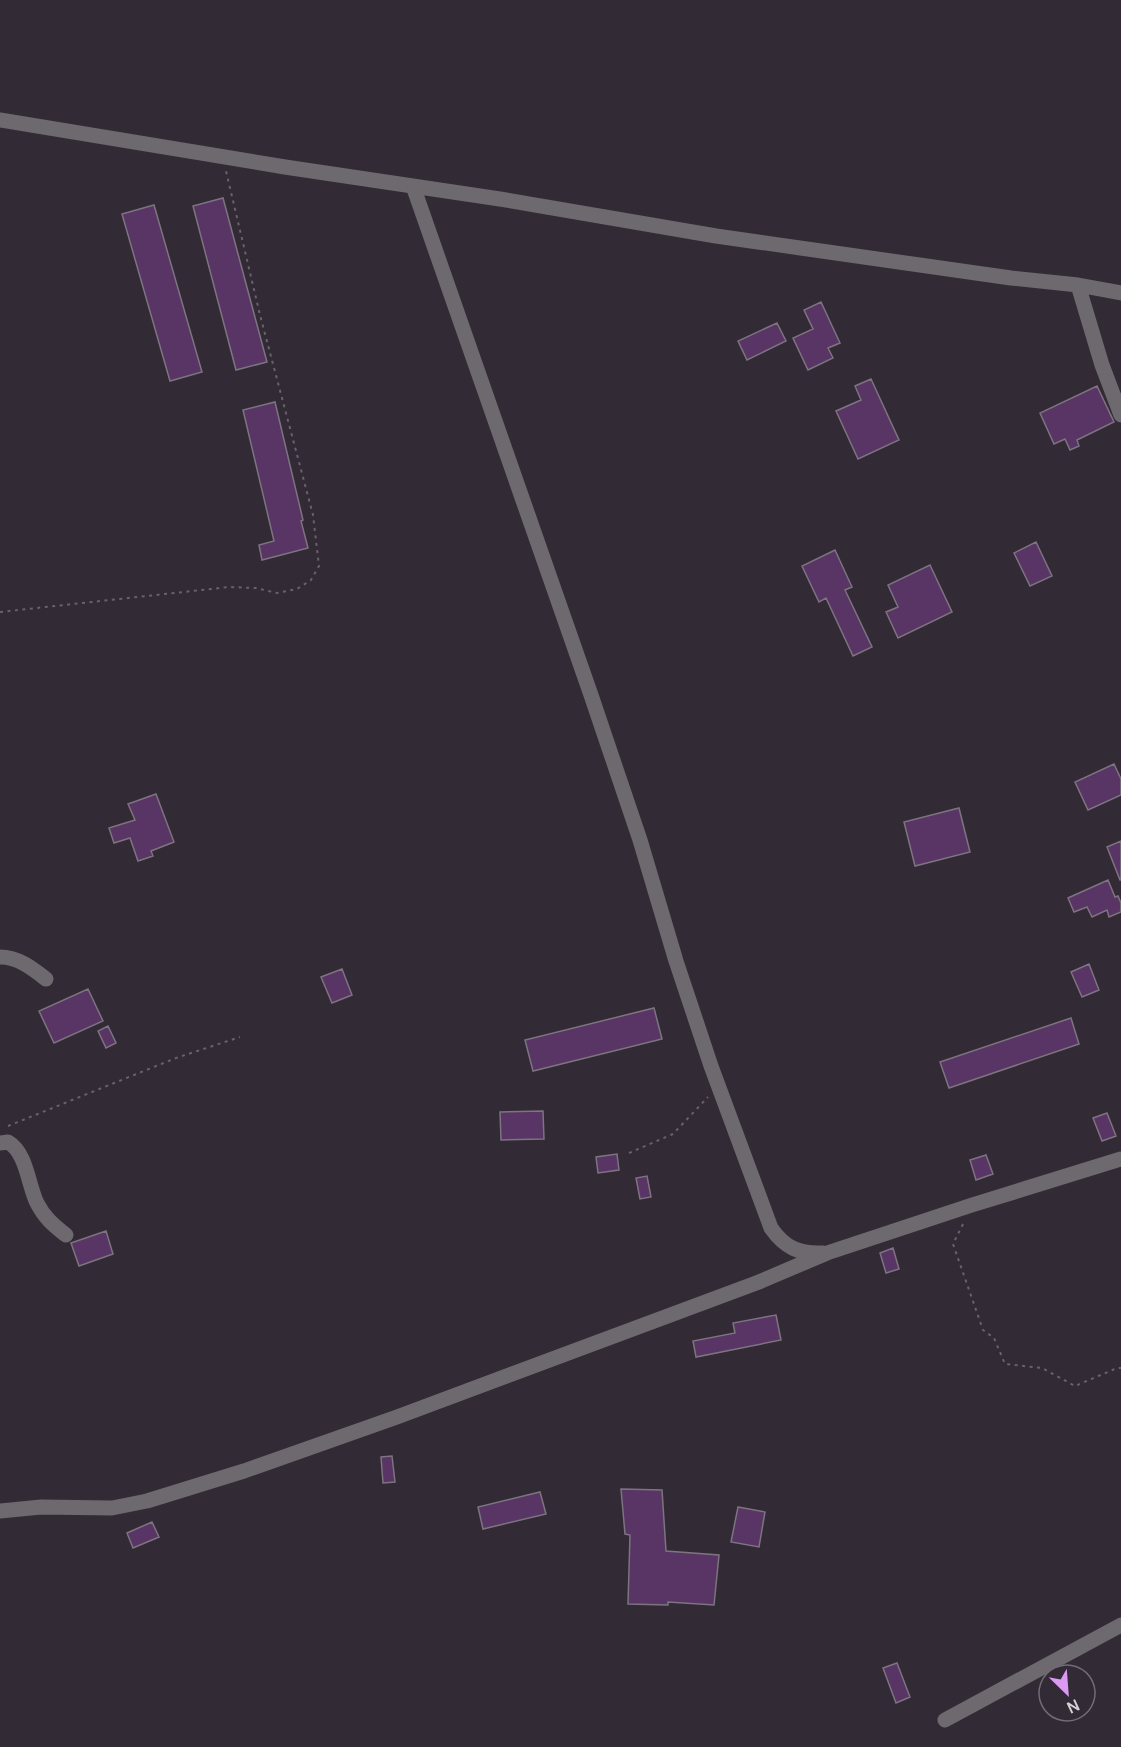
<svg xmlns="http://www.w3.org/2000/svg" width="1121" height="1747" viewBox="0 0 1121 1747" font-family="Manrope,sans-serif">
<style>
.building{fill:#583564;stroke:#7d7480;stroke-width:1.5}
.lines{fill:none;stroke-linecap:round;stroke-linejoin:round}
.path{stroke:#69626c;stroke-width:2;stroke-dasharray:3 4.5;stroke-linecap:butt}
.minor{stroke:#6d696e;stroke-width:15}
</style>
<rect width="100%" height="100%" fill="#322a35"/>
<!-- building -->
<path class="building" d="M223 198 267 362 236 370 193 206Z
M154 205 202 372 170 381 122 214Z
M821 302 840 343 828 348 833 358 808 370 793 338 813 329 804 310Z
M777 323 786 341 747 360 738 341Z
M871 379 899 440 858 459 836 411 861 400 855 386Z
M1097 386 1114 422 1077 440 1079 446 1070 450 1065 439 1054 444 1040 413Z
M275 402 303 520 301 521 308 548 262 560 259 545 274 541 243 410Z
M1036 542 1052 576 1030 586 1014 553Z
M835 550 852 587 845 590 872 647 853 656 826 598 819 602 802 566Z
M930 565 952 612 898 638 886 612 898 607 888 585Z
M1114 764 1121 779V795L1088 810 1075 782Z
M156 794 174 842 151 851 153 856 138 861 130 838 114 843 109 828 135 820 128 804Z
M959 808 970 852 915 866 904 822Z
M1121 841V880H1120L1107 847Z
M1108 880 1115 897 1118 896 1121 903V912L1109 917 1107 910 1092 917 1087 907 1074 912 1068 898Z
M1089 964 1099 990 1082 997 1071 972Z
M342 969 352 995 332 1003 321 977Z
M88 989 103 1021 54 1043 39 1011Z
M654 1008 662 1039 533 1071 525 1040Z
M1071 1018 1079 1044 949 1088 940 1062Z
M108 1026 116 1043 106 1048 98 1031Z
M543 1111 544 1139 501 1140 500 1112Z
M1107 1113 1116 1136 1102 1141 1093 1118Z
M617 1154 619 1170 598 1173 596 1157Z
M986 1155 993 1174 976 1180 970 1160Z
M647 1176 651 1197 640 1199 636 1178Z
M106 1231 113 1254 79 1266 71 1243Z
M893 1248 899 1269 886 1273 880 1253Z
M776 1315 781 1340 696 1357 693 1341 735 1333 733 1323Z
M392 1456 395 1482 383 1483 381 1457Z
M621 1489 662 1490 666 1551 719 1555 714 1605 668 1602V1605L628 1604 630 1535 625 1534Z
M540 1492 546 1514 483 1529 478 1507Z
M738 1507 765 1512 759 1547 731 1542Z
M152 1522 159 1537 133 1548 127 1533Z
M897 1663 910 1697 896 1703 883 1668Z"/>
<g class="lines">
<!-- path -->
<path class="path" d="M0 612 229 587 256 588 277 593 297 589 311 580 319 566 313 515 260 315 226 171
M8 1126 176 1058 240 1037
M629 1153 673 1134 708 1097
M963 1224 953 1244 983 1330 994 1338 1005 1364 1042 1368 1075 1386 1117 1368H1121"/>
<!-- minor -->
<path class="minor" d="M0 120 285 167 500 199 716 236 1011 278 1078 285 1121 293
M413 186 591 695 640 840 676 961 711 1066 771 1228C785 1248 799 1254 823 1253
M1078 285 1102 365 1121 415
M0 957C18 957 32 968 46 979
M0 1143 8 1142C27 1153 28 1185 37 1203 44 1217 53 1225 66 1235
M0 1511 41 1507 112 1508 147 1501 244 1471 397 1417 759 1282 827 1253 972 1205 1121 1159
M945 1720 1121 1625"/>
</g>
<!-- north arrow -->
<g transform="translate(1067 1693) rotate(155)"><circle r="28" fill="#322a35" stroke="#736c76" stroke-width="1.5"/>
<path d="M0-4.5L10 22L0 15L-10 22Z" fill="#dc99f4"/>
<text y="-9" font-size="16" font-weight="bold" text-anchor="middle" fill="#d5d0d7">N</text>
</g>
</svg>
